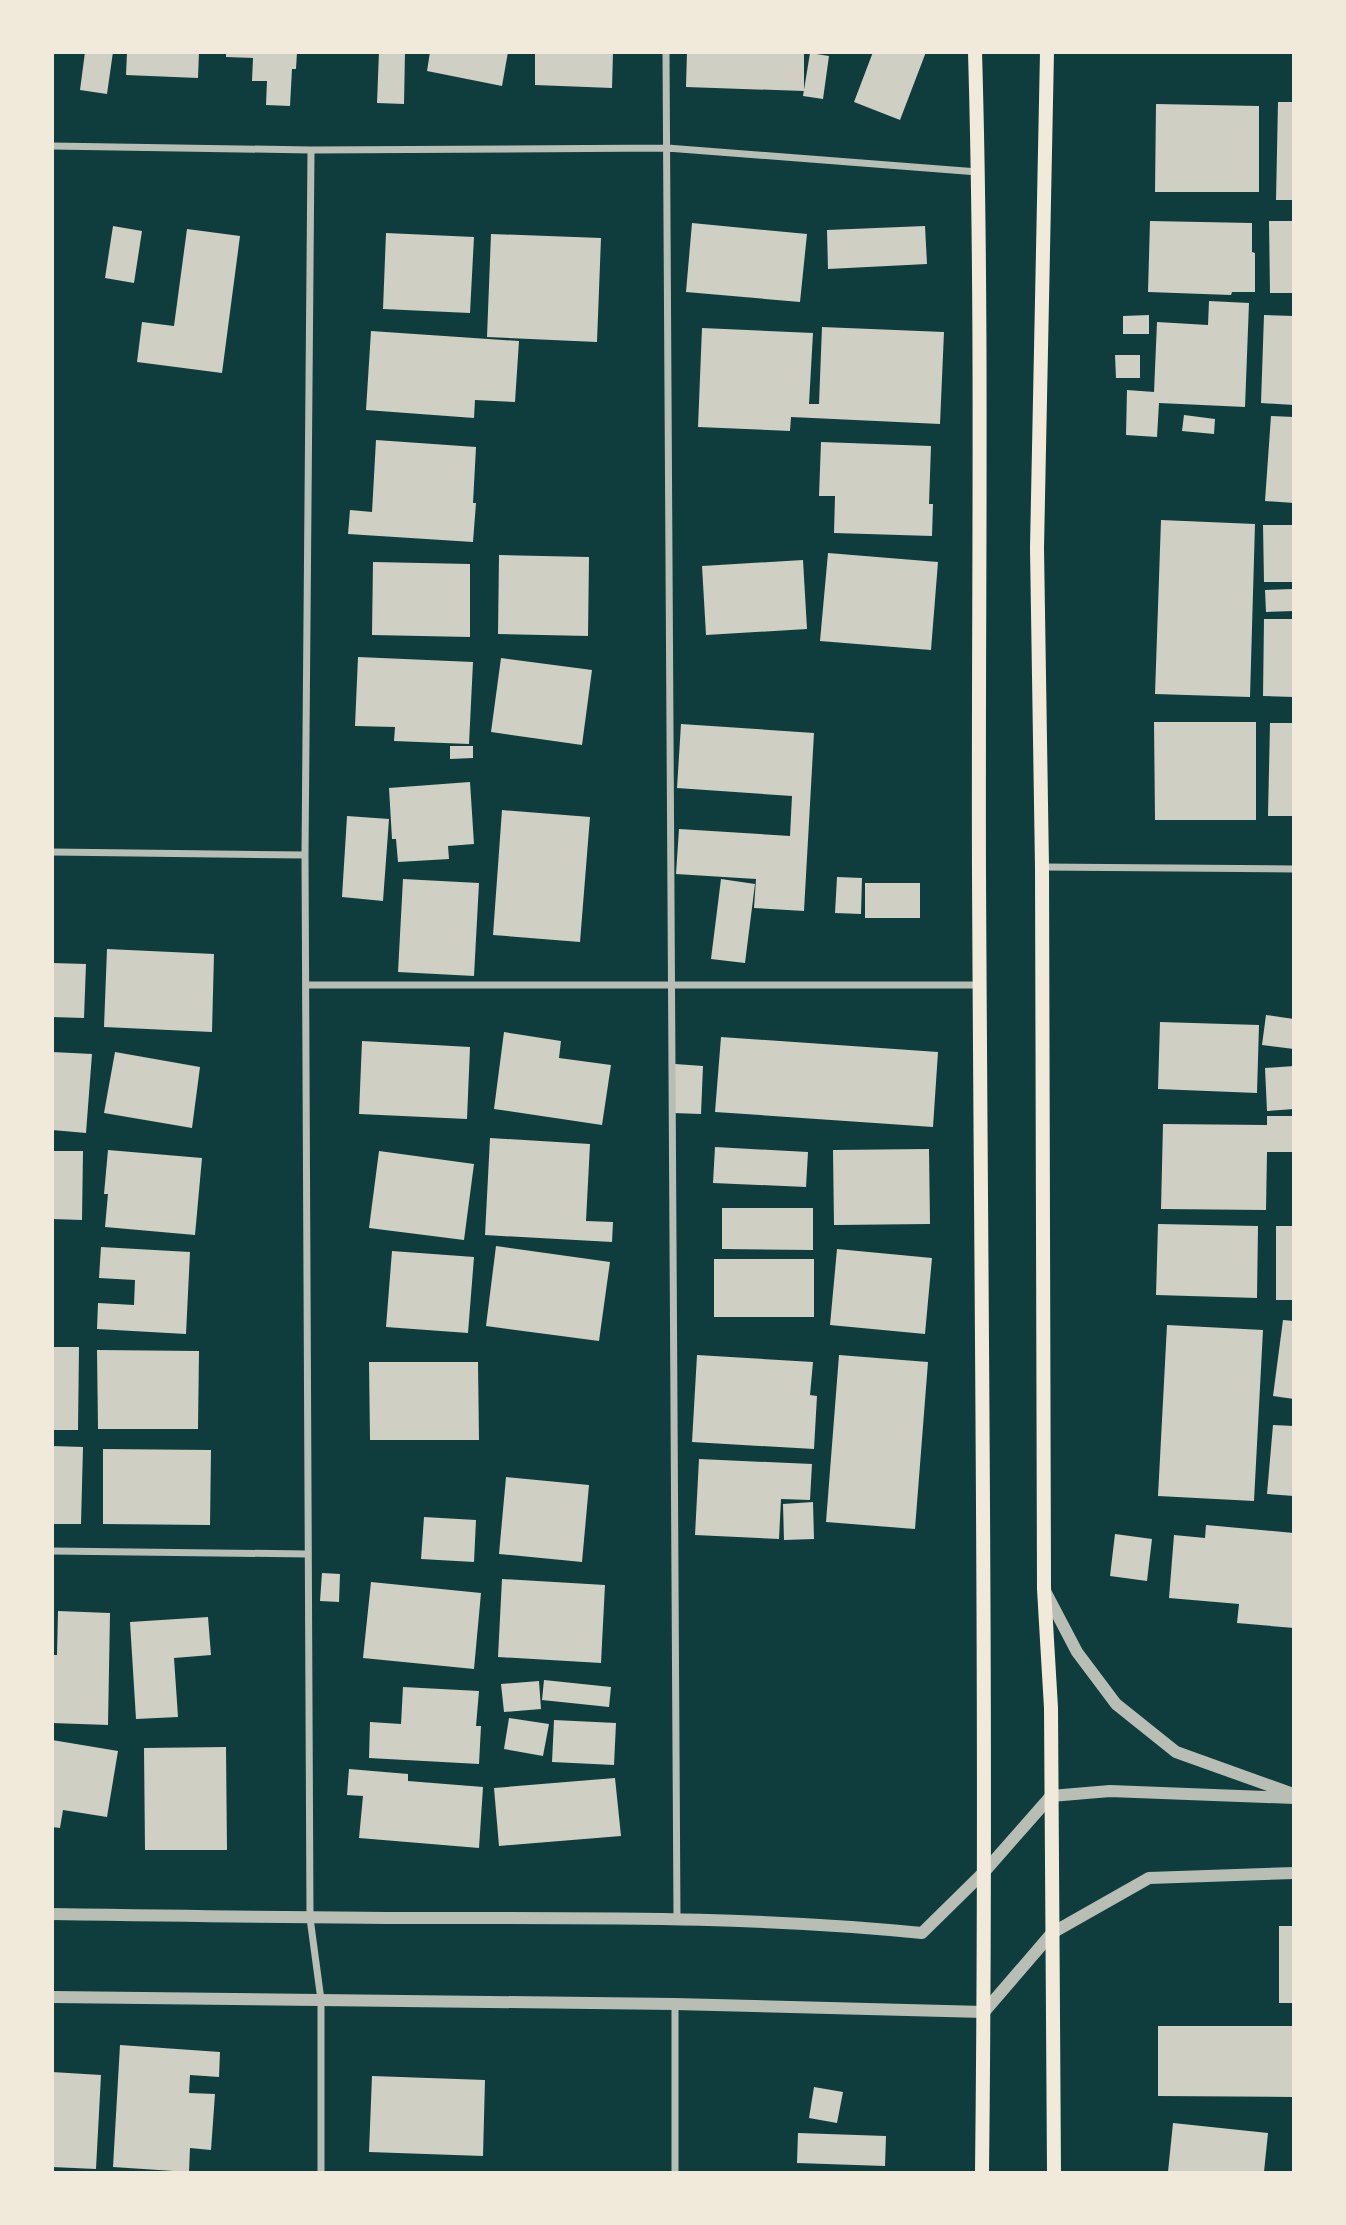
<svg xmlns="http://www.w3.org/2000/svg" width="1346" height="2225" viewBox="0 0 1346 2225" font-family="'Alegreya Sans',sans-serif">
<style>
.building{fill:#cfcfc3}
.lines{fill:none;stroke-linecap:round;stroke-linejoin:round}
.minor{stroke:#b8beb3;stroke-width:7}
.tertiary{stroke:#b8beb3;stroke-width:12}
.secondary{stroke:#f1e9da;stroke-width:14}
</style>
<rect width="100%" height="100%" fill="#0f3d3e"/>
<!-- building -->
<path class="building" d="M85 52H113L107 94 80 90Z
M127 52H199L198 78 126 75Z
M226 52H297L296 69H292L290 106 266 105 267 81H252L253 58 226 57Z
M379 52H405L404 104 377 103Z
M430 52H508L502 86 427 71Z
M535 52H613L612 88 535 85Z
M687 52H804V91L686 87Z
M873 52H926L900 120 854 102Z
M810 53 829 56 823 99 803 96Z
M1278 102H1294V200H1276Z
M1156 104 1259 106V192H1155Z
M1150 221 1252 223V252L1255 253V292H1232L1231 295 1148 292Z
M1269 221H1294V293H1270Z
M692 223 807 234 800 302 686 292Z
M113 226 142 231 134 283 105 278Z
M925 226 927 264 828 269 827 230Z
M187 229 240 236 222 373 137 362 142 322 174 326Z
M386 233 474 237 470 313 383 309Z
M491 234 601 238 597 342 487 337Z
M1209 301 1249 303 1245 407 1159 403 1157 437 1126 435 1127 390 1154 392 1157 322 1208 325Z
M1149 315V334H1123V316Z
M1264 315 1294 316V405L1261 403Z
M822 327 944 332 940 424 791 417 790 431 698 427 702 328 813 333 809 404H819Z
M371 331 519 341 515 402 475 400 474 418 366 410Z
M1115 355H1140V378H1116Z
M1184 415 1215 419 1214 434 1182 431Z
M1271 416 1294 417V503L1265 501Z
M376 440 476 447 473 503H476L473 542 348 534 350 510 372 512Z
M821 442 931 446 929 504H933L932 536 834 533 835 496H819Z
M1161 520 1255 524 1250 697 1155 694Z
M1263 525H1294V582H1264Z
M828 553 938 562 931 650 820 641Z
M499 555 589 557 588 636 498 634Z
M803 560 807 629 706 635 702 566Z
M373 562 470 564V637L372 635Z
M1294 589V611L1266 612 1265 590Z
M1264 619H1294V697L1263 696Z
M358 657 473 662 469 744 394 741 395 727 355 726Z
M501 658 592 670 582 745 491 732Z
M1154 722H1256V820H1155Z
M1270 723H1294V816H1268Z
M681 724 814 733 804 911 754 908 756 879 676 874 679 829 790 836 792 796 677 788Z
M450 746H473V758L450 759Z
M470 782 474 844 448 846 449 859 398 862 396 839H392L389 788Z
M502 810 590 817 580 942 493 935Z
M347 816 389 819 383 901 342 897Z
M837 877 862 878 861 914 835 913Z
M403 879 479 883 474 976 398 972Z
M721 879 755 884 745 963 711 959Z
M865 883H920V918H865Z
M107 949 214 954 212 1032 104 1027Z
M52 963 86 964 84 1018 52 1017Z
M1266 1015 1294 1019V1049L1262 1045Z
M1160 1022 1259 1025 1257 1093 1158 1089Z
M504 1032 561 1041 559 1058 611 1065 602 1125 494 1109Z
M721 1037 938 1052 933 1127 715 1112Z
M362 1041 470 1047 467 1119 359 1114Z
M52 1052 92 1054 86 1133 52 1130Z
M115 1052 200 1067 192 1128 104 1113Z
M675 1064 703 1066 701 1114 673 1113Z
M1294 1066V1109L1267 1111 1265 1068Z
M1267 1116H1294V1152H1267L1266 1210 1161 1209 1163 1124 1267 1125Z
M490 1138 590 1144 586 1221 613 1222 612 1242 485 1235Z
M715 1147 808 1152 806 1187 713 1183Z
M929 1149 930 1224 834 1225 833 1150Z
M108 1150 202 1158 195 1235 105 1227 108 1194H104Z
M52 1151H83L82 1220 52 1219Z
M379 1151 474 1164 464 1240 369 1228Z
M722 1208H813V1250L722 1249Z
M1158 1224 1258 1226 1257 1298 1156 1295Z
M1276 1226H1294V1300H1276Z
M496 1246 610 1262 599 1341 486 1326Z
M101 1247 190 1252 186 1334 97 1329 98 1303 134 1305 135 1280 99 1278Z
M837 1249 932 1258 925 1334 830 1325Z
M392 1251 474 1257 468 1333 386 1327Z
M714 1259H814V1317H714Z
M1283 1320 1294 1321V1399L1273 1396Z
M1167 1325 1263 1330 1254 1501 1158 1496Z
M52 1347H79L78 1430H52Z
M97 1350 199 1351 198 1429H98Z
M697 1355 813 1362 810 1395 817 1396 814 1449 692 1442Z
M839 1355 928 1362 915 1529 826 1522Z
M369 1362H478L479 1440H370Z
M1273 1425 1294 1426V1496L1267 1494Z
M52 1446 83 1447 81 1524H52Z
M103 1449 211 1450 210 1525 103 1524Z
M699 1459 812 1464 810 1500 781 1499 779 1539 695 1535Z
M506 1477 589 1485 582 1562 499 1554Z
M813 1502 814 1539 784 1540 783 1504Z
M424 1517 476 1520 474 1562 421 1559Z
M1206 1525 1294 1533V1628L1237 1623 1239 1604 1169 1598 1174 1535 1205 1538Z
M1115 1534 1152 1539 1147 1581 1110 1576Z
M322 1573 340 1574 339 1602 320 1601Z
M502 1579 605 1585 601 1663 498 1657Z
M371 1582 481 1593 474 1669 363 1658Z
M58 1611 110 1613 108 1725 52 1723V1655H57Z
M208 1617 211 1655 174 1658 178 1717 136 1719 130 1622Z
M544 1680 611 1687 609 1707 542 1700Z
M539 1681 541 1709 504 1712 501 1684Z
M403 1687 479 1691 476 1726H481L479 1764 369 1758 370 1722 401 1724Z
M509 1718 549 1724 543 1756 504 1749Z
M554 1720 616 1723 614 1765 552 1762Z
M52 1740 118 1751 107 1817 63 1810 60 1828 52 1827Z
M226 1747 227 1850H145L144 1748Z
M349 1769 408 1774V1781L483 1787 479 1848 359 1838 363 1796 347 1795Z
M615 1778 621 1836 499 1846 494 1788Z
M1279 1926H1294V2003H1279Z
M1158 2026H1294V2097L1158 2096Z
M120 2045 220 2052 219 2077 190 2075 189 2093 215 2094 211 2150 190 2148 189 2172 113 2167Z
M52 2072 101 2075 96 2169 52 2167Z
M372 2076 485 2080 483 2156 369 2152Z
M814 2087 843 2092 837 2123 809 2118Z
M1173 2123 1268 2133 1264 2172H1168Z
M798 2133 886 2136 885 2166 797 2163Z"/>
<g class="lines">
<!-- minor -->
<path class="minor" d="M666 52 677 1918
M52 146 311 150 667 148 978 172
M311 150 305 855 310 1918 321 2000V2172
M52 852 305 855
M1042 867 1294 869
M306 985H980
M52 1551 308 1554
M675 2172V2004"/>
<!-- tertiary -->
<path class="tertiary" d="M1045 1591 1077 1652 1116 1704 1176 1752 1293 1794
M52 1914C185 1916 318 1918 451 1918 608 1918 765 1917 922 1933L985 1871 1051 1796 1110 1791 1294 1798
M52 1997 675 2004 984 2012 1052 1933 1149 1878 1294 1873"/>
<!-- secondary -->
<path class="secondary" d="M975 52C983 326 978 599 979 873 981 1306 987 1739 982 2172
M1047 52 1037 548 1042 867 1044 1589 1051 1708 1054 2172"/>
</g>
<!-- border -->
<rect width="1346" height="2225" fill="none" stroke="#f1e9da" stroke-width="108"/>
</svg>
